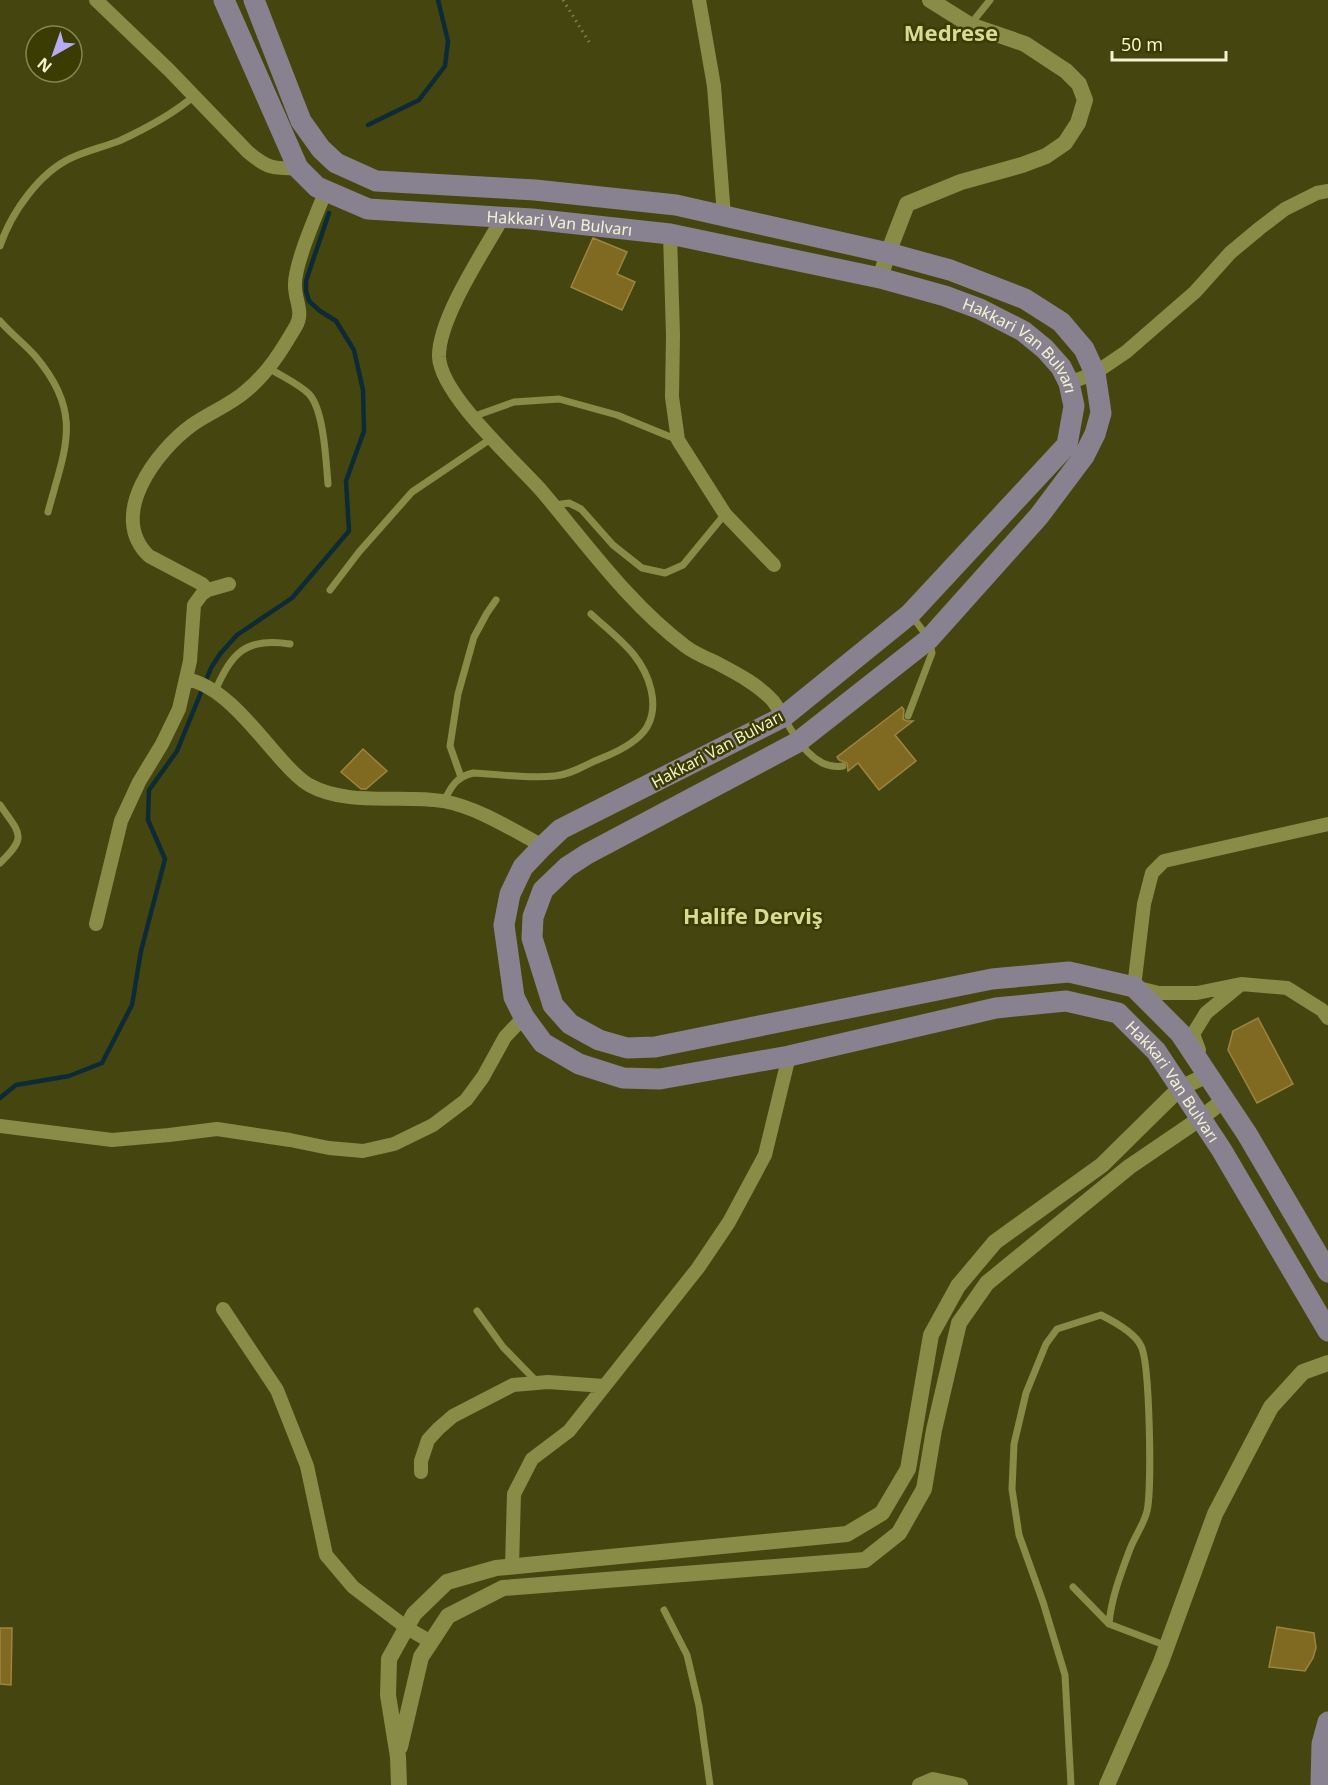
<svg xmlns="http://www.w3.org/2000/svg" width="1328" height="1785" viewBox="0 0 1328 1785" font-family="'Noto Sans',sans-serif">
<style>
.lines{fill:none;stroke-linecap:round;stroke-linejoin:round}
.stream{stroke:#0d2a37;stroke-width:4.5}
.building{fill:#806921;stroke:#9c853f;stroke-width:1.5}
.path{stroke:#7e7f4f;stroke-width:3;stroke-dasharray:1.5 4.5;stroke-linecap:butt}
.service{stroke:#898c46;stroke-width:7}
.minor{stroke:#898c46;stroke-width:14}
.tertiary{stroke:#898c46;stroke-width:16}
.primary{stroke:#888290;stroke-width:21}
.labels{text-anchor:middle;stroke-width:5;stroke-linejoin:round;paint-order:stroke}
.street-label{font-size:16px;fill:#f1f4d0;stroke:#3b3c01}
.district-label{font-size:22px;font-weight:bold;fill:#d8dc93;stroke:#3b3c01}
</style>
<rect width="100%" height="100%" fill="#45460f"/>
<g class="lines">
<!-- stream -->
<path class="stream" d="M368 125 419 100 445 66 448 41 438 0
M0 1098 16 1085 69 1076 102 1063 132 1005 141 951 165 859 148 820 149 790 177 751 211 668 220 654 237 635 292 598 349 531 346 481 364 431 363 390 354 350 336 321 320 311 309 301 306 291V281L311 266 329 213"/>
</g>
<!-- building -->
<path class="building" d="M593 238 627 252 617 274 635 282 622 310 571 287Z
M902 707 904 710 903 719 907 721H913L895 735 916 761 879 790 858 763 848 771 847 763 839 760 837 757Z
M363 749 387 771 366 789H361L341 772Z
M1258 1018 1293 1084 1257 1103 1228 1050 1233 1031Z
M1277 1627 1314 1633 1316 1648 1313 1658 1305 1671 1269 1667Z
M0 1628H12L11 1685 0 1684Z"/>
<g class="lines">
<!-- path -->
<path class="path" d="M563 0 591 45"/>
<!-- service -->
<path class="service" d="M970 25 990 0
M0 246C11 213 39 173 71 158 86 151 103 147 119 141 145 129 172 115 194 96
M0 321C11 334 25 344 36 357 84 414 65 448 48 512
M269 368C281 376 299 384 309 394 324 410 326 461 328 484
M472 417 514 402 559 399 617 415 678 440
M555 505 569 503 581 509 613 545 642 568 665 573 683 565 725 514
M330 590 359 552 412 492 492 438
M215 691C232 653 245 637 290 644
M908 716 932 653 929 639 912 616
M784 718C796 739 815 771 843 766
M461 777 450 746 458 694 474 637 487 613 496 600
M444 801C451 787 456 777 473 773 500 774 528 779 555 776 573 774 586 764 602 758 617 752 638 742 647 727 660 704 649 674 634 655 622 640 605 627 591 614
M0 805C20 834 28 836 0 863
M477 1311 503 1347 538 1383
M1073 1587 1109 1624 1167 1646
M664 1610 687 1655 699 1706 710 1785
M1071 1785 1065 1675 1043 1602 1019 1535 1012 1489 1014 1444 1026 1393 1046 1344 1057 1329 1101 1315C1113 1321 1135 1333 1141 1346 1150 1363 1152 1490 1147 1511 1144 1524 1135 1536 1130 1549 1121 1573 1111 1599 1109 1624"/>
<!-- minor -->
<path class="minor" d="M96 0 169 70 248 152C267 168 273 169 298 168
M699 0 714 86 724 216
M503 217C484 251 438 319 439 357 441 395 514 460 540 489 586 543 628 603 685 646 694 653 706 658 717 663 736 673 759 685 773 701 777 706 780 712 783 717
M670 234 673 335 672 397 678 440 725 514 774 565
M1069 383 1095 373 1126 352 1195 292 1230 253 1260 228 1285 209 1317 193 1328 191
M208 590 202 584 149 556C107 516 156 451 192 425 209 413 230 405 246 391 268 373 282 350 296 326 304 312 295 301 295 286 294 264 317 214 326 190
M187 679C224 687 254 729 279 757 288 767 297 778 309 785 349 807 400 794 443 801 479 808 511 829 543 846
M1328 824 1164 861 1152 873 1144 904 1134 987 1159 993H1197L1241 984 1287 988 1322 1010 1328 1018
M96 924 121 821 139 782 162 744 179 709 190 661 194 605 202 594 208 590 229 584
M1199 1050 1193 1034 1206 1013 1240 985
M0 1126 112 1140 169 1135 217 1129 290 1140 329 1148 363 1151 394 1144 433 1125 466 1100 483 1077 505 1037 524 1017
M223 1309 277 1390 307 1466 326 1555 353 1587 407 1628 431 1642
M421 1472V1461L428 1440 438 1429 453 1416 513 1385 548 1382 604 1386
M512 1566 514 1494 532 1459 569 1431 698 1268 729 1222 765 1155 789 1056
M919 1785 933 1779 961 1785"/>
<!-- tertiary -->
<path class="tertiary" d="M880 278 888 253 907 204 961 182 1022 165 1046 156 1065 143 1078 123 1085 100 1079 84 1066 71 1025 44 970 25 930 0
M400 1747 421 1657 431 1642 448 1616 503 1588 865 1560 899 1533 924 1489 934 1430 959 1323 987 1283 1129 1167 1201 1118 1224 1100
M399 1785 398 1757 388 1695 389 1659 414 1614 447 1582 496 1568 847 1534 882 1513 908 1469 931 1335 958 1286 995 1242 1102 1165 1180 1088 1208 1075
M1107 1785 1161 1662 1215 1514 1271 1407 1303 1372 1328 1363"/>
<!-- primary -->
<g class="primary">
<path id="s1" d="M224 0 298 168 317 187 368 209 532 219 670 234 880 278 945 296 980 309 1023 331 1045 349 1061 367 1069 383 1074 406 1067 445 910 614 783 717 561 829 543 846 523 867 510 894 504 925 514 997 524 1017 543 1043 579 1064 623 1078 660 1079 789 1056 996 1008 1066 1001 1118 1013 1156 1051 1221 1149 1328 1331"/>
<path d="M254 0 301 121 321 149 336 163 376 181 535 190 676 205 888 253 950 270 1025 299 1061 322 1084 349 1095 373 1101 413 1095 434 1084 456 1039 516 929 639 798 742 587 854 567 867 543 890 533 917 532 938 553 1005 570 1024 599 1040 627 1048 655 1047 992 979 1069 972 1134 987 1180 1033 1247 1134 1328 1272"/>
<path d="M1321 1785 1322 1744 1328 1722"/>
</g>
</g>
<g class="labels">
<!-- street labels -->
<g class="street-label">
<text dy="6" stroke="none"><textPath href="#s1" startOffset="458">Hakkari Van Bulvarı</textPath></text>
<text dy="6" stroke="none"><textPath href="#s1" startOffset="944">Hakkari Van Bulvarı</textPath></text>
<text transform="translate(717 749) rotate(-28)" y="6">Hakkari Van Bulvarı</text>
<text dy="6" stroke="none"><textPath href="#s1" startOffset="2636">Hakkari Van Bulvarı</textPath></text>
</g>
<!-- district labels -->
<g class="district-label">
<text x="951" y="41">Medrese</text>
<text x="753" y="924">Halife Derviş</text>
</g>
</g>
<!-- north arrow -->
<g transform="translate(54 54) rotate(220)"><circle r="28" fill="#3b3c01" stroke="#848654" stroke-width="1.5"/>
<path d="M0-4.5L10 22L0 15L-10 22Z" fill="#b7abf8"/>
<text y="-9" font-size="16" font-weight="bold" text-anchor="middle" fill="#f1f4d0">N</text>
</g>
<!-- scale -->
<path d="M1112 51v9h114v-9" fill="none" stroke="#f1f4d0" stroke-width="3"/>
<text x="1121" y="51" font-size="18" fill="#f1f4d0" stroke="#3b3c01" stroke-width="4.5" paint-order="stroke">50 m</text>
</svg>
